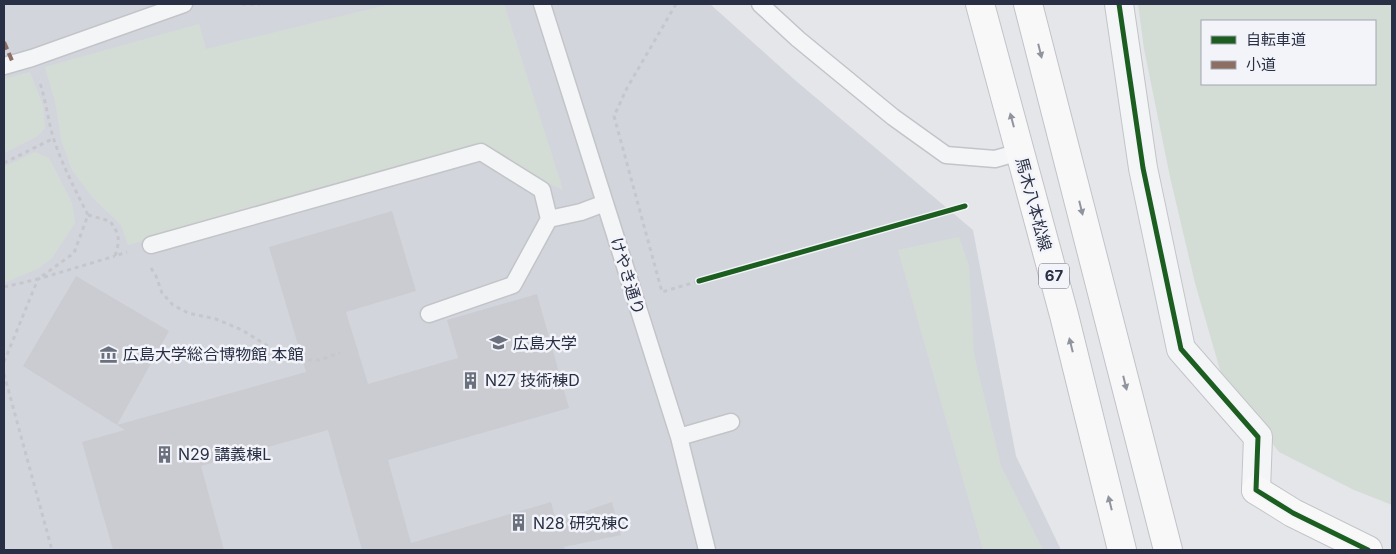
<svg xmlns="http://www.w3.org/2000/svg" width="1396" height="554" viewBox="0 0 1396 554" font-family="Inter,'Noto Sans JP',sans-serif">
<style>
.built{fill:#d3d5dd}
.green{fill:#d4ddd5;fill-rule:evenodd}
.building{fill:#cbccd1}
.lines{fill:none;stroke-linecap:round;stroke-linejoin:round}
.lane-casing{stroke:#c3c4c8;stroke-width:19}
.street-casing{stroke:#c3c4c8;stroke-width:30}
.secondary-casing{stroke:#c3c4c8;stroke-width:30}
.primary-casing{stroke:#c0c3c8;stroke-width:30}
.path{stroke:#c6c7cd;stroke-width:3;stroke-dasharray:4 4;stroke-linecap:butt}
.lane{stroke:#f4f5f7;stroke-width:16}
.street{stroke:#f4f5f7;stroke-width:28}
.secondary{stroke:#f8f8f8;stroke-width:28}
.primary{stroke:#f8f8f8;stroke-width:28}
.quiet{stroke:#8d6e63;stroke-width:4;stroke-dasharray:8 4;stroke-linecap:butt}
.cycleway-casing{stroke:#f3f4f9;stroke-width:8}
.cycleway{stroke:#1b5e20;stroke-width:5}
.oneway{fill:#90949e}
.labels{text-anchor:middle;stroke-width:5;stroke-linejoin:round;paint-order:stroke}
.shield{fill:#f3f4f9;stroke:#666b7b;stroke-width:1}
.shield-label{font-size:15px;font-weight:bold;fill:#293045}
.street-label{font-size:16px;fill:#293045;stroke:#f3f4f9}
.poi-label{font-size:16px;fill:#293045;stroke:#f3f4f9;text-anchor:start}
</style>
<rect width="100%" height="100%" fill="#e5e6ea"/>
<!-- built -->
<path class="built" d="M4 4H710L796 81 973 230 1016 456 1061 550H4Z"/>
<!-- green -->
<path class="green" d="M391 4H504L563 190 537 178 487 148 128 245 121 225 93 198 72 170 61 139 55 101 45 67 199 24 206 49Z
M1138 4H1392V505L1354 490 1279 452 1222 377 1195 283 1170 177 1144 49ZM1202 21H1375V84H1202Z
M30 72 43 106 45 128 38 136 4 153V79Z
M35 152 49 158 72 203 75 223 52 258 39 268 4 283V167Z
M959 237 969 266 974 355 1001 466 1043 550H983L898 250Z"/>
<!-- building -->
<path class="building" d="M392 211 416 291 346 312 368 384 458 358 447 320 537 294 569 408 388 460 411 543 551 502 556 521 612 502 621 535 564 547 565 550H362L328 430 201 466 224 550H113L82 442 125 430 117 425 306 372 269 247Z
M76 276 169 331 117 425 23 366Z"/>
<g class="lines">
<defs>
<path id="lane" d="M542 4 679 437 707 550
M760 4 798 39 893 117 946 155 995 159 1020 152
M4 66 32 58 184 4
M151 245 481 152 542 190 549 219
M429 314 513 285 549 219 581 212 605 203
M679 437 731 422"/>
<path id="street" d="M1119 4 1143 168 1181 349 1258 437 1256 490"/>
<path id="secondary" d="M1256 490 1293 513 1368 550"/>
<path id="primary" d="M980 4 1064 315 1122 550
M1028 4 1168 550"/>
</defs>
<!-- lane casing -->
<use href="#lane" class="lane-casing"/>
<!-- street casing -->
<use href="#street" class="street-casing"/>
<!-- secondary casing -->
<use href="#secondary" class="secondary-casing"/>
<!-- primary casing -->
<use href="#primary" class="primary-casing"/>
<!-- path -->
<path class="path" d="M242 4H260
M676 4 627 88 614 116 662 292 699 281
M4 163 54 138
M88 215 110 221C120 235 120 240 115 256L127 252
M151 268 156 276 162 293 173 305 188 313 216 319 242 330 290 360H319L340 353
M4 287 38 279 74 253 88 215C75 190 63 166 54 140 48 121 46 100 39 80
M4 362 38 279 115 256
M4 374 52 550"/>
<!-- lane -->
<use href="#lane" class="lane"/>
<!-- street -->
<use href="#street" class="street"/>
<!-- secondary -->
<use href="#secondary" class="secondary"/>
<!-- primary -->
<use href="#primary" class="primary"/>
<!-- quiet -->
<path class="quiet" d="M4 42 13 63"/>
<defs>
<path id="cycleway" d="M1119 4 1143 168 1181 349 1258 437 1256 490 1293 513 1368 550
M699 281 965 206"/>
</defs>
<!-- cycleway casing -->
<use href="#cycleway" class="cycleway-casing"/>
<!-- cycleway -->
<use href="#cycleway" class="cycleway"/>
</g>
<!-- one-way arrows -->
<defs><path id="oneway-solid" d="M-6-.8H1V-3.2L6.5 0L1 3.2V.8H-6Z" transform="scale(1.25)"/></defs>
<g class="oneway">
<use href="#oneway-solid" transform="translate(1040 51) rotate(76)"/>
<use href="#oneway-solid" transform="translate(1012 120) rotate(-105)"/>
<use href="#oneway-solid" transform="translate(1081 208) rotate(76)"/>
<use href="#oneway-solid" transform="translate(1071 345) rotate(-104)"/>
<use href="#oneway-solid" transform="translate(1125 383) rotate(76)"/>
<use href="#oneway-solid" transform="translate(1110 503) rotate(-104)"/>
</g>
<!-- icons -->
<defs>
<symbol id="university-bare" viewBox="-9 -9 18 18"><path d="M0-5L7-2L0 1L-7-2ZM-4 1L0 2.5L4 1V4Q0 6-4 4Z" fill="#6b707f" stroke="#f3f4f9" stroke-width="2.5" paint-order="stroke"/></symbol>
<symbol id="museum-bare" viewBox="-9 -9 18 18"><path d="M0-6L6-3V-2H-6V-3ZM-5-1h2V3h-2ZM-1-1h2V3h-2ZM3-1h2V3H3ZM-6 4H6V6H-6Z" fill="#6b707f" stroke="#f3f4f9" stroke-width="2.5" paint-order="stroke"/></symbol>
<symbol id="building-bare" viewBox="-9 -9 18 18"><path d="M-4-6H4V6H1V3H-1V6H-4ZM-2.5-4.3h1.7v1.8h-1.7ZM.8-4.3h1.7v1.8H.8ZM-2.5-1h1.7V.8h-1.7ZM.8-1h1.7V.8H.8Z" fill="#6b707f" stroke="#f3f4f9" stroke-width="2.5" paint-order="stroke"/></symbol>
</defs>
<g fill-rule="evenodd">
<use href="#university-bare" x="486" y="330" width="25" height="25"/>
<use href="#museum-bare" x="96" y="342" width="25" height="25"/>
<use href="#building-bare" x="458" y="368" width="25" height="25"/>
<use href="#building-bare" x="152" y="442" width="25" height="25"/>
<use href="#building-bare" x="506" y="510" width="25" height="25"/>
</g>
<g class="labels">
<!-- shield labels -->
<rect class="shield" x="1039" y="263.5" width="30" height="25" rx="4"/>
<g class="shield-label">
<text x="1054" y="281">67</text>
</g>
<!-- street labels -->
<g class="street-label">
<text transform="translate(1034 204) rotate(75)" y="6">馬木八本松線</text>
<text transform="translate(628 276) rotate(73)" y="6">けやき通り</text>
</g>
<!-- poi labels -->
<g class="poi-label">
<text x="513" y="349">広島大学</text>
<text x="123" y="360">広島大学総合博物館 本館</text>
<text x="485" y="386">N27 技術棟D</text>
<text x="178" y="460">N29 講義棟L</text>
<text x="533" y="529">N28 研究棟C</text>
</g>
</g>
<!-- border -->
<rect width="1396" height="554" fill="none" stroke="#293045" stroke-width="10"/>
<!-- legend -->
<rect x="1201" y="20" width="175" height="65" fill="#f3f4f9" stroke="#a2a6b1"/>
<rect x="1211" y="36" width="25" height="8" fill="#1b5e20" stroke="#a2a6b1"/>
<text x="1246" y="45" font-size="15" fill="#293045">自転車道</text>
<rect x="1211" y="61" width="25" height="8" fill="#8d6e63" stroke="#a2a6b1"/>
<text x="1246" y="70" font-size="15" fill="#293045">小道</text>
</svg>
